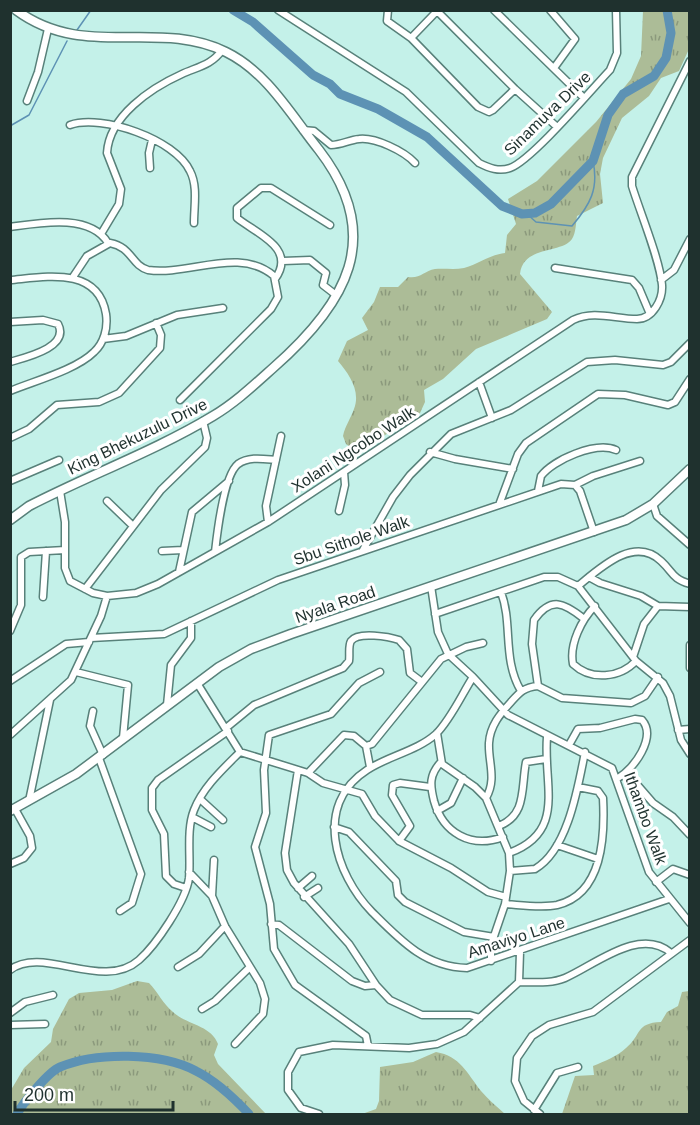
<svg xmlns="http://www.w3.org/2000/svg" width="700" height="1125" viewBox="0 0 700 1125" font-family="Arial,sans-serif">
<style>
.grass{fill:url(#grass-tufts)}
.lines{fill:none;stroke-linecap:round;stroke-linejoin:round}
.stream{stroke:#5d92b4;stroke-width:1.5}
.river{stroke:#5d92b4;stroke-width:9}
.street-casing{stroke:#58817a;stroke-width:9}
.secondary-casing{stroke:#58817a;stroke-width:11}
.street{stroke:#fff;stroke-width:6}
.secondary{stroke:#fff;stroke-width:8}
.labels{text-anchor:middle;stroke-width:6;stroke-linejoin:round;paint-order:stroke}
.street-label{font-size:16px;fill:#1f312e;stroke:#fff}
</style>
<defs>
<pattern id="grass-tufts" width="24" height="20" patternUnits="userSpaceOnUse" patternTransform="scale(1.5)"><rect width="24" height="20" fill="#acbc97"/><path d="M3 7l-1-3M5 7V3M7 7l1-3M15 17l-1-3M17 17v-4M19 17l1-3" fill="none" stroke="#8b997c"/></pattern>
</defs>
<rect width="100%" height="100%" fill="#c4f1e9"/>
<!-- grass -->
<path class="grass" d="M643 11H689V49L679 71 661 78 649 96 622 118 603 158 600 174 603 203 577 216C576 222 576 233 572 239 562 254 523 245 520 274L552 312 547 319 476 349 443 379 424 390 425 402 420 413 374 442 353 449 346 444 343 436C345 426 351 418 354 409 361 391 349 374 338 361L347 341 368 330 362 318 374 302 380 287H398L408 277C420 279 424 271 435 269 444 268 454 270 464 268 479 264 489 255 505 253L507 235 516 224 508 199 537 181 596 122 631 79 641 56Z
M137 981 149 983C158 992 163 1004 173 1012 187 1025 211 1025 218 1044L214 1055 218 1064 266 1114H11V1090L24 1068 51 1042 53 1029 69 999 79 993 112 990Z
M689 991V1114H562L575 1076 594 1075 593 1066C605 1061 616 1057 626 1048 642 1035 635 1023 661 1022L667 1012 678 1006 682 992Z
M436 1052C460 1056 467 1073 481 1091 488 1099 497 1107 505 1114H362L376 1109 379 1101 380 1067 413 1062Z"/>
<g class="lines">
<!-- stream -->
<path class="stream" d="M77 30 91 10
M10 126 29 115 67 41
M527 214 536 222 572 226C590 205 599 189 593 161"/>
<!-- river -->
<path class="river" d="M233 10 253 22 313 75 330 84 340 94 378 109 427 137 502 206 522 214 535 213 551 204 593 161 608 115 623 94 654 76 666 58 671 33 667 10
M17 1114C23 1103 48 1072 60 1067 96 1052 161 1052 196 1071 216 1081 234 1098 249 1114"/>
<defs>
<path id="street" d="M278 10 406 92 479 163C489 168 499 172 510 168 532 160 591 90 610 70L617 53 616 10
M388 10 387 21 411 38 478 107 489 112 493 110 515 89
M494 10 584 98
M550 10 575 39 554 68
M437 11 515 89 556 126
M411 38 438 10
M27 101 38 72 48 29
M70 125C102 114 175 139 190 171 198 186 194 206 194 223
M303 130 314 131 331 145C341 145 349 140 359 139 375 137 404 151 415 163
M150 168 149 153 152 140
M10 227C39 223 90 213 108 243
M101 234 119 204 121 189 107 153C109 116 151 88 182 74 197 67 212 65 222 50
M283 261 310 260 326 273 323 285 336 295
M555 268 632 280 639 288 650 314
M73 277 87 256 110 243C132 247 131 265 148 270 189 276 239 246 274 276L278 297 271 309 180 400
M275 279C297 248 257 234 237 218V208L261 188H271L330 225
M10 280C45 277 98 266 106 314 108 328 104 343 94 352 76 370 34 381 10 391
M661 280 674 270 690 239
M10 322 43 320 58 324C70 347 27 357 10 362
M103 339 126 336 177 315 223 308
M479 382 492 418
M10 438 29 429 57 405 99 402 119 393 160 348 161 335 156 323
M430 452 455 459 513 469
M10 481 59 460
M575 485 593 476 640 461
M60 491 65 522V568L70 581 93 593 107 596 136 593 158 584 268 522 573 320C594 310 615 319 637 319 653 319 663 299 662 285 660 260 640 212 632 186V177L690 61
M538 491 541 476C553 460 596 441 616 450
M107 501 133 526
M653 504 657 516 690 545
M499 505 518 454 526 443 598 394 625 395 668 405 675 402 690 379
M339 511 345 485 344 472
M268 522 266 506 281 436
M363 550 393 497 410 475 451 434 511 410 587 362 615 360 663 365 671 362 690 343
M162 551 183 550
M215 552C217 534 224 475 238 464 249 456 264 459 276 460
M179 572 192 512 229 481
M589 577 600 583 641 596 658 606 690 607
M431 586 438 632 448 654 473 677 508 715 612 768 649 872 690 923
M578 586C599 569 634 535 661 561 674 573 671 578 690 584
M85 589 161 490 205 447 207 438 203 421
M501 592C513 624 502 659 521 691
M43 597 46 551
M595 606C582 619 569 644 573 664 591 681 620 678 636 661
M435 614 544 577H558L578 586 636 661 663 683 670 696 681 740 690 754
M10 631 21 605V557L29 552 65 550
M91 638 164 634 278 580 561 484 575 485 580 491 594 532
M690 645V668
M633 657 644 624 658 606
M76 672 128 685 123 738
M473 677C462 694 451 719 436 734 417 751 388 756 367 770 313 805 335 874 372 912 400 940 425 967 467 968L669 899
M10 681 66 644 89 642
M197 683 240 752
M538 686 532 644 534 620C551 596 564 603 583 618
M167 705 171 665 191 638V621
M93 711 90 726 103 755
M226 728 254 705 343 668 349 661C350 655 348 646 351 641 358 631 390 637 399 640L407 649 410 673 422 682
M678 730 690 729
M437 733 442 764 475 787 486 798 509 853 510 871 505 904 491 945V961
M10 735 71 680 101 616 107 596
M569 745 578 729 600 728 635 719 642 720C657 737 634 769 618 778
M366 746 370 767
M240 752 308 773 323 783 362 794 375 816 399 841 451 868 488 892 506 897
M99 758 141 874 132 903 120 911
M441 762C429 775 430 785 434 801 443 833 471 849 503 837
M298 770 285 853 287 870 294 883 349 944 376 985 390 1000 422 1015H470L480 1018
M308 773 344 735 354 736 366 746 372 744 441 659 466 647 483 643
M627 773 653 803 673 817 690 835
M486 798C497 779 488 762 489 743 490 726 500 714 511 702 519 693 524 687 538 686L562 698 631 703 645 696 658 677
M200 799 223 820
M29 801 50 700
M437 811 451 803 463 778
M192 817 211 827
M499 826C527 815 521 788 526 762L546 759
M334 827 349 832 396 881 398 895 405 902 464 932 494 937
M399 841 410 826 392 795 393 785 400 783 430 787
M557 845 598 859
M509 853C567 832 543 785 547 737
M10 864 24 858 32 848 30 836 15 809
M510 871 535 869C568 850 578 787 585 752
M189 872 212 896 225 926 260 983 265 999 263 1014 235 1044
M656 882 673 869 690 875
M186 888 174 884 166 876 164 834 152 810V788L158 780 228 731
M298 888 312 876
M212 896 214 860
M304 897 318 888
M505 904C521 905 541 908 557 905 603 894 605 836 603 798L598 791 578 787
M271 924 279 925 352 981 365 986 376 985
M178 967 199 954 225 926
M10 970C43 945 103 992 139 960 156 945 186 901 189 878 191 857 186 830 194 810 203 787 223 769 240 752
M519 982C534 982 551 984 565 978 595 965 640 926 671 953
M202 1009 215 1001 250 967
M10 1013 25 1002 53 995
M10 1025 45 1024
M368 1046 366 1036 295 985 274 949 270 904 255 847 266 813 264 770 269 735 331 714 359 683 380 672
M534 1110 557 1073 578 1067
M319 1114 301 1108 288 1090V1072L299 1052 333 1045 409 1048 437 1044 464 1032 519 982 520 952
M540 1114 524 1101 515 1081 517 1058 532 1036 549 1025 593 1012 690 940"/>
<path id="secondary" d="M10 520 29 506C89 475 155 451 213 416 235 403 254 385 273 368 346 304 386 237 319 150 291 115 267 72 226 52 156 18 85 61 16 10
M10 811 76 774 219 667 251 649 291 634 626 520 653 504 690 469"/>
</defs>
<!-- street casing -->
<use href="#street" class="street-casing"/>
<!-- secondary casing -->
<use href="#secondary" class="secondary-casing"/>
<!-- street -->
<use href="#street" class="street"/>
<!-- secondary -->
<use href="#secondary" class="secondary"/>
</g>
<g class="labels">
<!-- street labels -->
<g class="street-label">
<text transform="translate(547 113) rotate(-44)" y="6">Sinamuva Drive</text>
<text transform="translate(137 436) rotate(-26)" y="6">King Bhekuzulu Drive</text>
<text transform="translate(353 449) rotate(-33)" y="6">Xolani Ngcobo Walk</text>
<text transform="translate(351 540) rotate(-19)" y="6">Sbu Sithole Walk</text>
<text transform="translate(335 604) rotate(-19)" y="6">Nyala Road</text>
<text transform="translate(646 818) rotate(70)" y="6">Ithambo Walk</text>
<text transform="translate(516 937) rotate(-18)" y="6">Amaviyo Lane</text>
</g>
</g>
<!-- border -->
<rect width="700" height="1125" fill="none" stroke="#1f312e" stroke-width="24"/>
<!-- scale -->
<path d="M15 1101v9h158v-9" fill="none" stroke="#1f312e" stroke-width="3"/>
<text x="24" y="1101" font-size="18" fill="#1f312e" stroke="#ffffff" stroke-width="4.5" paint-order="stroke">200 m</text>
</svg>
